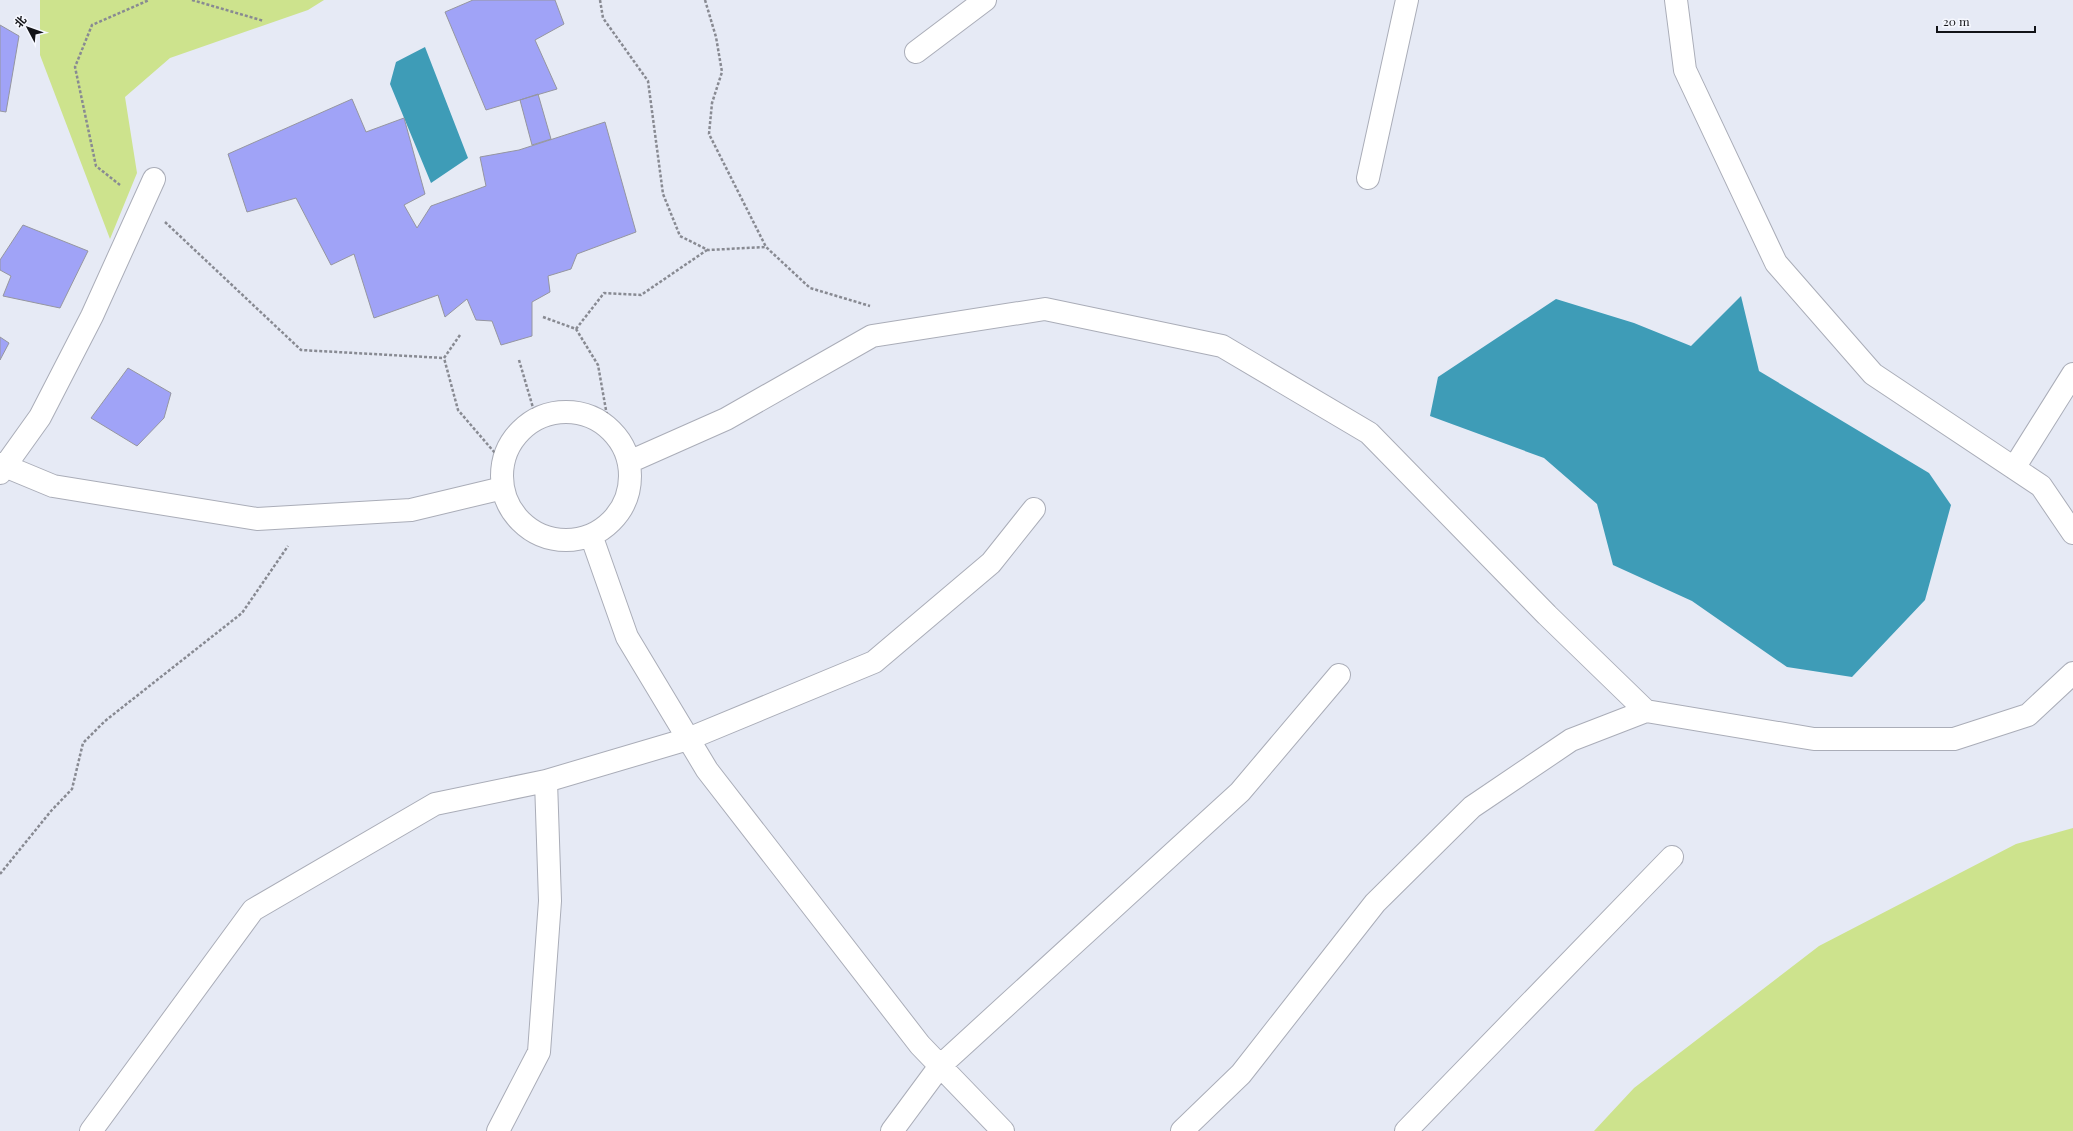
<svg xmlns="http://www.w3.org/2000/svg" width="2073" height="1131" viewBox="0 0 2073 1131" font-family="'Playfair Display','Noto Sans SC',serif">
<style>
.green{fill:#cde38d}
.water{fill:#3e9cb7}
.building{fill:#a0a3f7;stroke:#9596a0}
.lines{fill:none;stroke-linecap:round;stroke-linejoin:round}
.minor-casing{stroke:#aaadb8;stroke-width:24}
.path{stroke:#888a92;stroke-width:2.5;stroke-dasharray:3 2;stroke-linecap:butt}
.minor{stroke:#fff;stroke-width:22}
</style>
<rect width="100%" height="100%" fill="#e6eaf5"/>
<!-- green -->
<path class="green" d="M40 0H324L308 10 170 58 125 97 137 173 110 239 40 55Z
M2073 828V1131H1594L1634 1088 1819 946 2016 844Z"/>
<!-- water -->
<path class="water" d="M425 47 468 158 431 183 390 84 396 62Z
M1741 296 1759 371 1929 473 1951 505 1925 600 1852 677 1787 667 1692 601 1613 565 1597 504 1544 458 1430 416 1438 377 1556 299 1634 323 1691 346Z"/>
<!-- building -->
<path class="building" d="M473 0H555L564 24 535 40 557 89 486 110 445 12Z
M0 25 19 36 6 112 0 111Z
M538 94 551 139 532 145 520 100Z
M352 99 366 132 404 118 425 194 404 205 417 228 431 206 486 186 480 157 519 150 605 122 636 232 577 254 571 269 548 276 550 292 532 302V336L501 345 492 321 476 320 467 299 445 317 438 295 374 318 354 254 331 265 296 198 247 212 228 154Z
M23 225 88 251 60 308 3 296 11 276 0 270V260Z
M0 337 9 343 0 360Z
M128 368 171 393 164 418 137 446 91 418Z"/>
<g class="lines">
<defs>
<path id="minor" d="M1676 0 1685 70 1776 263 1873 374 2041 486 2073 533
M916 52 985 0
M1368 178 1407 0
M502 476a64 64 0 1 1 128 0a64 64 0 1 1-128 0Z
M629 462 726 419 872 336 1045 309 1222 346 1369 433 1547 615 1646 711 1814 739H1954L2028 715 2073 673
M0 464 53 486 257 519 411 510 503 488
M2014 468 2073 374
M0 473 40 417 92 316 154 179
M591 535 627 637 707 770 920 1045 1003 1131
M91 1131 253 910 435 804 546 781 688 739 874 662 991 563 1034 509
M498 1131 539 1052 550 901 546 781
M892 1131 940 1066 1240 792 1339 675
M1182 1131 1241 1074 1375 903 1472 807 1571 740 1646 711
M1406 1131 1672 857"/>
</defs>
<!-- minor casing -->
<use href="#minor" class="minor-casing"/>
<!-- path -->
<path class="path" d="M192 0 264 21
M600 0 603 18 648 81 663 194 680 236 708 250 766 247
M705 0 716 37 722 72 712 103 709 134 766 247 810 288 870 306
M120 185 96 166 75 67 92 25 149 0
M165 222 301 350 444 358
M543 317 576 329 598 365 609 427
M576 329 604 293 641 295 707 250
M460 335 444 358 458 410 501 460
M519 360 536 418
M0 874 51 811 72 789 83 743 105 721 242 613 288 546"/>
<!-- minor -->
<use href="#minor" class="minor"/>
</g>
<!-- north arrow -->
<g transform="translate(28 28) rotate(311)" stroke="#f5f7fe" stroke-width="3" paint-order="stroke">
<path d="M0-3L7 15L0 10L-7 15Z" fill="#121317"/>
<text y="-6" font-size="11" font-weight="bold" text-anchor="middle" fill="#121317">北</text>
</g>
<!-- scale -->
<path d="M1937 26v6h98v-6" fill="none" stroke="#121317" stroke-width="2"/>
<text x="1943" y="26" font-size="12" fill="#121317" stroke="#f5f7fe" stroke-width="3" paint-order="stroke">20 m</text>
</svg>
